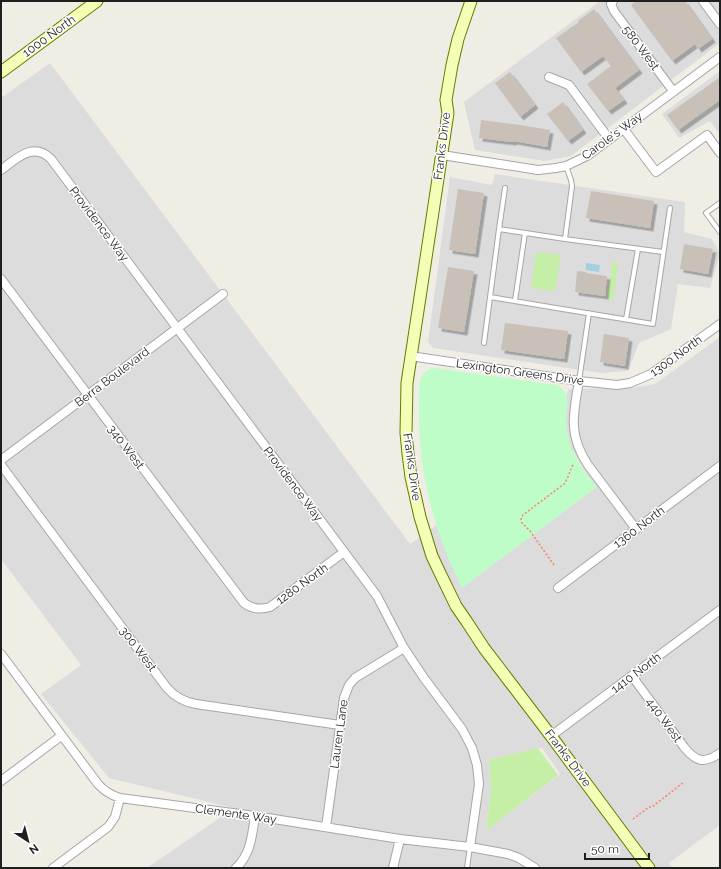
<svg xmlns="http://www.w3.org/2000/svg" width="721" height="869" viewBox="0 0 721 869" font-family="Raleway,sans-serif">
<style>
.residential{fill:#dddcdc;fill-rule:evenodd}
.grass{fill:#c5eea7}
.park{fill:#befdc7}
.water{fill:#a2cfe1}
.building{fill:#c9c0b7;filter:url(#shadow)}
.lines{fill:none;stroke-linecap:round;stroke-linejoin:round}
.lane-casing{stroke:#a6a6a6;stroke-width:6}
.street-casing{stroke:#a6a6a6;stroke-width:10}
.secondary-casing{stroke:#667c00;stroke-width:13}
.path{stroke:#ff8067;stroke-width:1.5;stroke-dasharray:2 2;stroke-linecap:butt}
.lane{stroke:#fff;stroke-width:4}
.street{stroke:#fff;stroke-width:8}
.secondary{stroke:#f5feb5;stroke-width:11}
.labels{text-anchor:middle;stroke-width:3;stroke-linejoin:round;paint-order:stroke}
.street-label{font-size:12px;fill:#1f1f1f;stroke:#fff}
</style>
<defs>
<filter id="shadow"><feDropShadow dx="3.5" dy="3.5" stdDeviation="0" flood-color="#0004"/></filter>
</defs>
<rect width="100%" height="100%" fill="#f0ede4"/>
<!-- residential -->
<path class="residential" d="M600 1H720V43L571 156 545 161 475 150 464 102Z
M50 63 410 544 438 524 595 488 569 445 564 411 568 389 632 388 655 384 720 337V825L669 863 673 868H147L234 808 109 778 41 694 81 665 1 559V98ZM538 748H542L560 774 486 831 491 788 489 760Z
M720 71V135L710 121 679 138 662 114Z
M495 174 685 202 684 232 712 239 720 254 710 288 678 284 671 329 639 343 628 371 601 373 433 348 428 342 450 177 492 185Z"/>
<!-- grass -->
<path class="grass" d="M536 252 561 255 555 291 531 288Z
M612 262 618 263 613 300 607 299Z
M538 748 558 775 486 831 491 788 489 760Z"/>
<!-- park -->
<path class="park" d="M434 368 556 385C572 392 567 403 566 417 566 424 567 432 569 439 573 458 585 473 597 487L462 588C434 532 418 471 419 409 419 399 417 377 426 371 428 369 431 369 434 368Z"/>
<!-- water -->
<path class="water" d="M586 263 600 265 599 272 586 270Z"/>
<!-- building -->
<path class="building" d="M636 1H685L712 39 698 49 695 44 672 61 631 5Z
M594 9 639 70 615 88 624 100 608 111 587 84 611 66 603 56 581 72 556 38 579 22 578 21Z
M510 72 535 105 520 117 495 83Z
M720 77V100L678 130 667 115Z
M563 102 583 130 568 141 547 114Z
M481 120 520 125 550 130 547 147 514 141 513 142 479 138Z
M458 189 484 193 475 254 449 250Z
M591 191 654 201 650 228 586 218Z
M684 244 713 249 708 274 680 269Z
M448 267 474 271 464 332 438 328Z
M577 271 586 272V273L607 276 605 296 575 292Z
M505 323 568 331 564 359 501 350Z
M604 334 629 338 625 366 600 362Z"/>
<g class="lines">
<defs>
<path id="lane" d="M505 188 499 229 565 239 572 186 571 180 566 166
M720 203 706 213 720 232
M565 239 663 252
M490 297 653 324 670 208
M515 301 525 233
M626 319 638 249
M484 343 499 229
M579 381 589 313
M467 868 470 847"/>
<path id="street" d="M613 1 611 4 614 11 673 91
M703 1 720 24
M549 77 569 85 609 139
M623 128 656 172 707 135 720 153
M442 155 538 170 556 168 566 166 587 156 720 57
M1 170C16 159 33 141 51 159L377 596 404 648 424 678 462 729 472 748 477 765 479 784 470 847
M1 279 244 603C252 609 260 610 270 607L344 552
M410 356 579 381 617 385 630 383 651 374 720 324
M579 381C573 414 568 435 588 465L636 529
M1 460 223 294
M1 465 167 688C175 697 184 702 196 704L340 725
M558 588 720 466
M1 654 98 784C104 791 111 795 120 798L255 816 400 839 470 847 508 854 519 858 535 868
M632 676 684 747C696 762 704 764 720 753
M551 736 720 610
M1 781 61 736
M326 827 344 698 349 685 355 678 404 648
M53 868 108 827 115 817 120 798
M236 868C251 854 252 835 255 816
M393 868 400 839"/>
<path id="secondary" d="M471 1 458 39 452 65 446 100 448 113 407 383 406 433 408 454 411 477 420 517 432 556 440 573 456 606 467 622 484 648 551 736 649 868
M1 72 97 1"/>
</defs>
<!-- lane casing -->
<use href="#lane" class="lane-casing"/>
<!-- street casing -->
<use href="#street" class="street-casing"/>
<!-- secondary casing -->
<use href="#secondary" class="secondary-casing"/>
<!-- path -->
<path class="path" d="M554 565 530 531 522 523 521 519 523 515 564 484C569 477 570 469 574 463
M633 819 649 807H652L684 782"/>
<!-- lane -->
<use href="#lane" class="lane"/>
<!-- street -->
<use href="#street" class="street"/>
<!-- secondary -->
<use href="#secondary" class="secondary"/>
</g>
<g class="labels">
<!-- street labels -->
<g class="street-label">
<text transform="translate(49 36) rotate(-36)" y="4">1000 North</text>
<text transform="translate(641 48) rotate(53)" y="4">580 West</text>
<text transform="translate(612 136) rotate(-36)" y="4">Carole's Way</text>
<text transform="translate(442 146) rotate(-83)" y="4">Franks Drive</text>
<text transform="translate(99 224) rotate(53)" y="4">Providence Way</text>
<text transform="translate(676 356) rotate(-36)" y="4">1300 North</text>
<text transform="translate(520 372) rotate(8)" y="4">Lexington Greens Drive</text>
<text transform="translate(112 377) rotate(-37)" y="4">Berra Boulevard</text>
<text transform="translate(126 447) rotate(53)" y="4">340 West</text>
<text transform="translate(412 467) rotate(82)" y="4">Franks Drive</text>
<text transform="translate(293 484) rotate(53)" y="4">Providence Way</text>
<text transform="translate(639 527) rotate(-37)" y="4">1360 North</text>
<text transform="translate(302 584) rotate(-36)" y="4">1280 North</text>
<text transform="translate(138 649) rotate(53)" y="4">300 West</text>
<text transform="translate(636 673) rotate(-37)" y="4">1410 North</text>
<text transform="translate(664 720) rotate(54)" y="4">440 West</text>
<text transform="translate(339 734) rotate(-82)" y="4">Lauren Lane</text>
<text transform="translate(568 758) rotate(53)" y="4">Franks Drive</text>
<text transform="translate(236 814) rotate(8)" y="4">Clemente Way</text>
</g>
</g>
<!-- border -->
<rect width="721" height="869" fill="none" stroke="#1f1f1f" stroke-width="4"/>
<!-- north arrow -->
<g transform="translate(28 841) rotate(144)" stroke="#ffffff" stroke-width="3" paint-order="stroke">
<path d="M0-3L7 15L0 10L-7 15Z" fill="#1f1f1f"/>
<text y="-6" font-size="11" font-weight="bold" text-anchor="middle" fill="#1f1f1f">N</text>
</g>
<!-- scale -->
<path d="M585 853v6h64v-6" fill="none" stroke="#1f1f1f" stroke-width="2"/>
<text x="591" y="853" font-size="12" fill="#1f1f1f" stroke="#ffffff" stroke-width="3" paint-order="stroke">50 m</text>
</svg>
